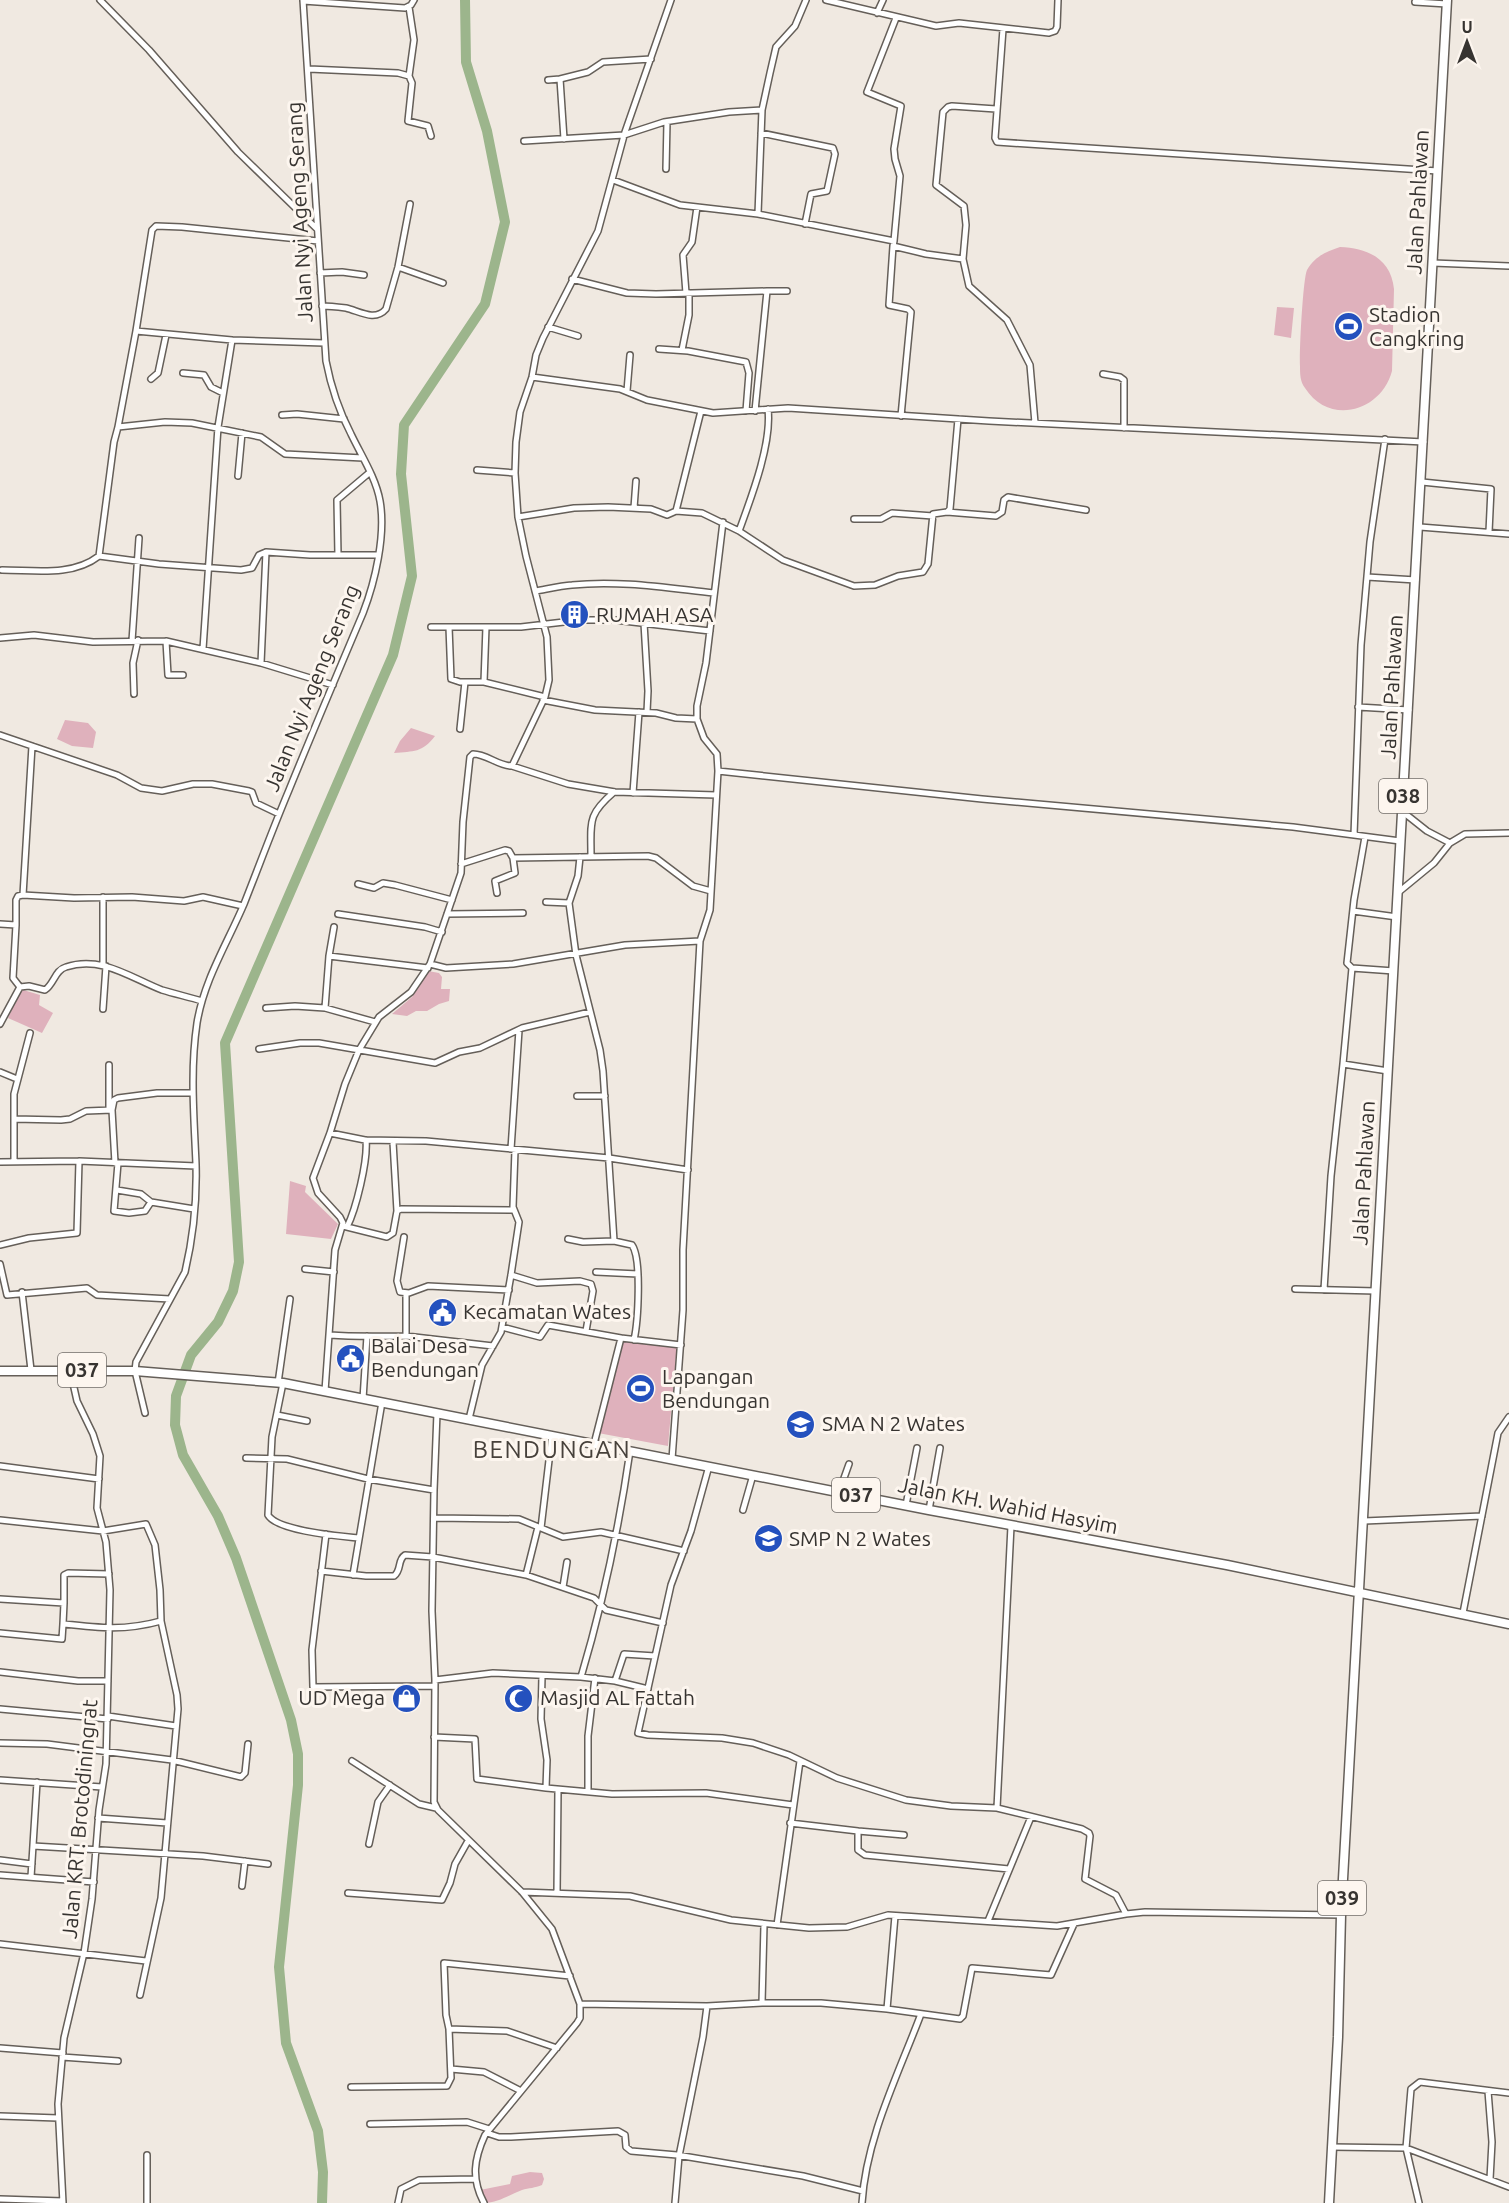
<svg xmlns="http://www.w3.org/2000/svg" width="1509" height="2203" viewBox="0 0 1509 2203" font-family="Ubuntu,sans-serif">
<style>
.green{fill:#dfb1bc}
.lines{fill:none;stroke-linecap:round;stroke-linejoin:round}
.river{stroke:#9cb58c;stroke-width:10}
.street-casing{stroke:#655f59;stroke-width:8}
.primary-casing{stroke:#655f59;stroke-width:11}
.street{stroke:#fff;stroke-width:5}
.primary{stroke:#fff;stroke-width:8}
.labels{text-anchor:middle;stroke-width:6;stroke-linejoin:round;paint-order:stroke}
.shield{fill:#fdf6ef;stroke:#726e6a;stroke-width:1.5}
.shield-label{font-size:20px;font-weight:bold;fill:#373431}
.street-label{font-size:21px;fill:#373431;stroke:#fdf6ef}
.poi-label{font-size:21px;fill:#373431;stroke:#fdf6ef;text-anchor:start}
.quarter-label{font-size:24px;letter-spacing:1.5px;fill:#47413b;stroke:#fdf6ef}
</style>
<rect width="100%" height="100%" fill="#f0e9e1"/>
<!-- green -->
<path class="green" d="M1340 247C1368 248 1391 259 1394 289L1392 371C1381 412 1329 426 1305 388 1300 382 1300 373 1300 366 1299 353 1303 278 1307 270 1315 256 1326 252 1340 247Z
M1277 307 1294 308 1291 338 1274 335Z
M65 720 88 723 96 732 93 748 72 746 57 739Z
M411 728 435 736C422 753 414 751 394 753L400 741Z
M428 971 439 973 442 977 441 989H450L449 1001 439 1004 427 1011H416L407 1016 392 1014 412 997Z
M20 989 40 995 39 1005 53 1013 42 1033 8 1018Z
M290 1181 306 1186 305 1192 338 1224 331 1239 286 1234Z
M623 1338 677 1344 668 1446 598 1433Z
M530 2172 542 2173 544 2179 542 2185C535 2188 529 2188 522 2190 509 2195 498 2203 484 2203L480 2190 510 2184 512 2176Z"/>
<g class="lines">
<!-- river -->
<path class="river" d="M322 2203 323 2172 318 2131 286 2043 279 1967 298 1785V1754L291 1720 236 1558 218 1516 183 1455 175 1425 176 1396 191 1355 218 1322 233 1291 239 1262 225 1043 393 655 412 576 401 474 404 425 485 304 505 222 487 131 466 62 465 0"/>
<defs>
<path id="street" d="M100 0 149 50 238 152 317 229
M826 0 936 26 959 23 1049 33 1055 31 1057 27 1058 0
M303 1 405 8 411 5 414 0
M1415 2 1447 4
M409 7 414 40 409 76
M877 13 883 0
M1003 29 995 138 997 142 1438 171
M309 69 398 73 409 76 412 83 408 121 428 126 431 136
M548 80 560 79
M761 133 833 148 835 154 827 191 811 194 805 224
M564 139 560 79 588 72 603 62 651 59
M524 141 624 135 664 122 729 112 762 110
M666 169 667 122
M613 180 680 205 758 214 894 241 900 176 895 159 894 149 901 106 867 92 896 18
M758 214 762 110 770 73 776 47 795 26 806 0
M894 241 893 246 926 254 963 259 969 286 1007 320 1030 365 1035 423
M893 246 889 305 908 309 911 312 901 416
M963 259 966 225 964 206 936 185 943 112 948 107 952 106 996 109
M1433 263 1509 266
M398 267 443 283
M320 273 342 272 364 275
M572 279 627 293 656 294 767 291
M686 293 683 255 692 242 697 207
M322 306C330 306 338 307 346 308 359 311 375 322 386 309L398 267 410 204
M548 327 578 336
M136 331 152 230 156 226 182 227 318 241
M659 349 688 351 746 362 749 373 746 411
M682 350 689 315V293
M183 373 204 375 211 387 223 393
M1103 374 1120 377 1124 380V428
M532 377 620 389 647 400 713 413 788 408 989 421 1424 442
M151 379 158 373 166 335
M627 391 630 355
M755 411 767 291H787
M282 415 297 414 344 419
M118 427 136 331 232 340 324 343
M477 470 515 473
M238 476 242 433
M1422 482 1491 489 1489 532
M634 508 636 481
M676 511 701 411
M947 512 996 516 1002 512 1004 500 1008 497 1086 510
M518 517 574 508 608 507 651 509 667 515 676 511 702 513 739 531C751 498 772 444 768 409
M854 519H881L892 513 933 516
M1420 527 1509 534
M739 531 783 560 854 586 875 585 898 576 923 572 928 564 933 514 947 512 950 509 958 419
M338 555 337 500 369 473
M99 556 159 564 241 570 252 568 259 555 266 552 310 555H378
M2 570C34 570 72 577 99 556L114 442 118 427 165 422 192 423 261 437 285 454 363 458
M1367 577 1416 580
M535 591C547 589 560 586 572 585 619 580 667 588 714 593
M644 623 648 691 647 712
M431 627H521L581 620H615L710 631
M449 627 451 679 460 682H484L545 697
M0 638 34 635 93 642 166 641 261 663 333 685
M132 641 139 538
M166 641 168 675H183
M203 649 218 427 232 340
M261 663 266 552
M484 682 486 627
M134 694 133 663 138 640
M543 700 595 710 656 713 676 718 697 719
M1358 707 1409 710
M460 729 465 682
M0 735 117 775 141 788 162 791 193 784H212L249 791 252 792 256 803 279 814
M512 766 568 784 615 792 716 795
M718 771 982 799 1293 827 1400 841
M633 793 639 712
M1403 812 1427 831 1450 843 1465 834 1509 833
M1354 835 1361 645 1370 542 1385 439
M1365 837 1354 900 1347 963 1352 968 1394 971
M591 856C591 822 587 815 614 792
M580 857 578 876 569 903 576 955 600 1050 603 1071 614 1241 632 1245C642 1259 638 1322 634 1340
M513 858 648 856 656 858 693 886 711 891
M461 864 505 850 509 851 513 858 515 873 495 881 497 893
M358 884 374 888 383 883 395 885 452 900
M1400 891 1434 863 1450 843
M23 895 32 746
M103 897V965
M546 902 569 903
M1353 911 1397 917
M338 914 425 927 442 932
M447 914 523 913
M0 924 16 925V900L18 896 23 895 74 898 132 897 184 901 203 897 243 906
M329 956 334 927
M430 964 446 968 513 964 625 945 700 941
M1352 968 1343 1064 1388 1071
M20 987 29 986 45 990C54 984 55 970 66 967 101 955 131 978 162 990 175 994 189 997 202 1001
M266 1008 295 1006 325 1008 375 1022
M325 1008 329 956 428 968
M103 1009 106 966
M0 1024 20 987 13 978 16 925
M259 1049 300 1043H319L435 1063 459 1052 480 1048 522 1028 590 1012
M109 1065V1110
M0 1072 17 1079
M577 1096H605
M112 1110 115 1163
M14 1119 61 1120 70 1119 86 1111 112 1110 114 1100 118 1098 157 1093H192
M330 1133 365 1140 426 1141 609 1158 688 1170
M393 1142 397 1211
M511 1149 519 1030
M14 1161V1094L30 1033
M0 1162 79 1161 196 1166
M118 1163 114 1211 129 1213 145 1211 151 1202
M117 1190 141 1194 151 1202 194 1209
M343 1226 387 1237 393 1233 397 1211 401 1209 514 1210
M347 1227C356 1209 368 1161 366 1140
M404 1237 397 1281 400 1292 409 1293 428 1286 509 1290
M568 1239 583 1242 614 1241
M0 1245 29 1238 77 1233 79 1161
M0 1264 7 1295 87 1288 97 1295 170 1299
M305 1269 334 1272
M596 1272 638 1274
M511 1275 537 1283 580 1281 591 1284 593 1291 586 1331
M1295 1289 1376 1291
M1324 1290 1331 1176 1343 1064
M22 1292 31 1370
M406 1293V1336L493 1346
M502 1327 540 1337 548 1325 621 1338 681 1345
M330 1335C356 1337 379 1336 406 1336
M278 1383 290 1299
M283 1383 272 1437 268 1515C277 1531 339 1536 358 1538
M325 1391 335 1250 343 1223 340 1217 318 1193 313 1178 330 1133 345 1084 359 1050 379 1017 411 992 430 964 461 873 463 822 470 757 473 754C487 754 498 766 512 766L545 697 549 680 547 637 526 556 518 517 515 473 516 442 520 412 532 377 536 355 543 338 598 231 625 132 671 0
M363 1399 367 1336
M145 1413 135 1371 136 1362 185 1272C193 1238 197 1199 196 1164 194 1116 190 1070 197 1023 204 980 227 944 244 904 259 866 273 828 289 790 313 731 338 672 363 613 375 582 386 535 380 501 376 478 361 455 351 434 339 411 331 387 326 361L303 0
M437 1413 434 1490 432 1611 435 1680 434 1802 438 1810 522 1892 552 1929 580 2004V2018L577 2023 485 2135C474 2159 471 2179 484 2203
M277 1415 307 1421
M469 1419 482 1365 501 1332 511 1275 519 1222 513 1207 515 1150
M594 1444 621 1338
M246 1458 287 1459 368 1479 434 1490
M672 1459 683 1310V1250L700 941 710 910 718 771 717 754 704 738 697 719V706L706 663 723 522
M0 1466 99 1479
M709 1466 691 1531 671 1585 638 1733 648 1735 722 1738 753 1743 789 1755 837 1778 906 1800 951 1806 997 1808 1082 1829 1089 1833 1090 1836 1085 1879 1116 1895 1126 1914
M909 1489 931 1493
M839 1492 849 1464
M906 1505 917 1448
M743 1510 753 1475
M929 1510 940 1448
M434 1518 519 1519 563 1537 601 1532 684 1551
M0 1520 103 1531 146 1524 155 1545 160 1590 161 1621 177 1695 178 1709 161 1898 140 1995
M1364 1521 1482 1516
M541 1528 552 1435
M326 1534 312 1650 313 1687 435 1686
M321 1571 366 1576H394C402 1570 397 1560 405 1555L433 1557 526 1575 594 1598 606 1610 663 1623
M353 1575 382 1402
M526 1575 538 1527
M563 1587 567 1562
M0 1599 64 1603 63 1624C99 1628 125 1631 161 1621
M64 1603V1575L68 1573 109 1574
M1463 1613 1498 1433 1509 1417
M0 1633 62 1639 63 1624
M0 1672 78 1681H108
M542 1676 541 1719 547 1760 546 1788 612 1794 706 1793 793 1805
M581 1677C603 1603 619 1527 630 1451
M435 1680 493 1673 581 1677 615 1681 648 1689
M615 1681 624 1654 655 1656
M0 1709 108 1719
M108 1716 176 1726
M434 1737 475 1739 477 1779 546 1788
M0 1743 47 1744 172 1760 241 1777 245 1773 248 1744
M352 1761 419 1804 436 1808
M0 1780 102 1787
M588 1791V1736L595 1678
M997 1808 1011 1526
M98 1818 167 1823
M790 1823 858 1831V1850L865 1855 1009 1869
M858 1831 904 1835
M369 1844 378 1802 390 1785
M33 1846 203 1856 268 1864
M0 1860 32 1864
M0 1875 94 1882
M31 1877 37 1782
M242 1886 245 1861
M522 1892 630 1896 731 1920 809 1928 847 1927 888 1915 1057 1926 1126 1914 1145 1912 1341 1915
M348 1893 442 1900 450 1883 455 1864 468 1841
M557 1893 558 1790
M988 1921 1031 1817
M777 1925 800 1761
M0 1944 146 1961
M762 2003 764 1925
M580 2004 707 2006 762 2003H821L887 2009 895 1916
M887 2009 960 2019 963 2016 972 1968 1051 1975 1074 1924
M0 2048 63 2053
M557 2048 507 2031 449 2029 446 2015 444 1963 570 1976
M62 2057 118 2061
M451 2069 484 2072 521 2091
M351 2087 447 2086 451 2078 449 2029
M1488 2091 1492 2142 1490 2179
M0 2116 58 2118
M370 2124 467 2122 489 2129
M487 2133 499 2137H511L618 2131 625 2135 626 2147 631 2151 677 2155 803 2176 863 2191
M1331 2147 1406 2148 1509 2187
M0 2199 63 2201
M63 2203 58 2104 64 2038 84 1953 92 1899 99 1810 106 1764 110 1590 106 1542 97 1508 100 1456 93 1434 77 1401 70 1370
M147 2203V2155
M398 2203 401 2189 419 2180 475 2179
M675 2203 679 2156 703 2037 707 2006
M862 2203C866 2138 898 2075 921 2014
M1419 2203 1406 2148 1411 2089 1420 2082 1509 2093"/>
<path id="primary" d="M0 1371H135L283 1383 929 1510 1227 1565 1509 1624
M1329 2203 1338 2037 1341 1915C1377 1277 1414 639 1447 0"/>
</defs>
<!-- street casing -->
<use href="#street" class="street-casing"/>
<!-- primary casing -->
<use href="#primary" class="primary-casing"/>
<!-- street -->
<use href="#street" class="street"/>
<!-- primary -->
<use href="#primary" class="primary"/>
</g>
<!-- icons -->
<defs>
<symbol id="stadium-disc" viewBox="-11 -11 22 22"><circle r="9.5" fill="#2451be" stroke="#fdf6ef"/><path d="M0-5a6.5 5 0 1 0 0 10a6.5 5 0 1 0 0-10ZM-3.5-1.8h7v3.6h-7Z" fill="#fff"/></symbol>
<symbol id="building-disc" viewBox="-11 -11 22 22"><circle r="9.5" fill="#2451be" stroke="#fdf6ef"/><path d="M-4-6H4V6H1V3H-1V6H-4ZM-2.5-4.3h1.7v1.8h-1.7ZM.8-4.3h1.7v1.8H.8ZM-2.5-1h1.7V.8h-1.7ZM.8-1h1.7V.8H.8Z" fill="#fff"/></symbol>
<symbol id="civic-disc" viewBox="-11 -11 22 22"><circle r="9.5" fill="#2451be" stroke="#fdf6ef"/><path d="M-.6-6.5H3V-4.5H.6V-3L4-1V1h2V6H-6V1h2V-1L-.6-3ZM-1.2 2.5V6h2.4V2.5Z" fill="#fff"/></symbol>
<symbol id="school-disc" viewBox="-11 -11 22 22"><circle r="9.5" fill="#2451be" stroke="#fdf6ef"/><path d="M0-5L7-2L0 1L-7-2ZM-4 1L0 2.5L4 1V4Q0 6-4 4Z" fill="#fff"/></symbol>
<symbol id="shop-disc" viewBox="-11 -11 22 22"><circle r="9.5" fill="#2451be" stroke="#fdf6ef"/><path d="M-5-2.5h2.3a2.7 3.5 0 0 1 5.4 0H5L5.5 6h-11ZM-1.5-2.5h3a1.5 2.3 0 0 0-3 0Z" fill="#fff"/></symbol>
<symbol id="mosque-disc" viewBox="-11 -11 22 22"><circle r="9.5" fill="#2451be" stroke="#fdf6ef"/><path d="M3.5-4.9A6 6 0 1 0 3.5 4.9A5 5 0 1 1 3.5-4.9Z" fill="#fff"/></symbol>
</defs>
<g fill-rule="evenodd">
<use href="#stadium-disc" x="1332" y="310" width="33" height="33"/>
<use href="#building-disc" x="558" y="598" width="33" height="33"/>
<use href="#civic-disc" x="426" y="1296" width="33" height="33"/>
<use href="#civic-disc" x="334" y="1342" width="33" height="33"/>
<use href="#stadium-disc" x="624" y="1372" width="33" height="33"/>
<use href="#school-disc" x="784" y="1408" width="33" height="33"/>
<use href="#school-disc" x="752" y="1522" width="33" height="33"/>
<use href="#shop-disc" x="390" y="1682" width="33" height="33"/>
<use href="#mosque-disc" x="502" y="1682" width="33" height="33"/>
</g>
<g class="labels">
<!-- shield labels -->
<g class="shield">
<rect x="1379" y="779" width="48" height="34" rx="4.5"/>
<rect x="58" y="1353" width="48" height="34" rx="4.5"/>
<rect x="832" y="1478" width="48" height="34" rx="4.5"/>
<rect x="1318" y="1881" width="48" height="34" rx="4.5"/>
</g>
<g class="shield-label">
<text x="1403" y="803">038</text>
<text x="82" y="1377">037</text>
<text x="856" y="1502">037</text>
<text x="1342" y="1905">039</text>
</g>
<!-- street labels -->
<g class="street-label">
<text transform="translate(1418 202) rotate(-87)" y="7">Jalan Pahlawan</text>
<text transform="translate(300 212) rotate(-93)" y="7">Jalan Nyi Ageng Serang</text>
<text transform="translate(1392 687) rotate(-87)" y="7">Jalan Pahlawan</text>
<text transform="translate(312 688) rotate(-68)" y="7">Jalan Nyi Ageng Serang</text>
<text transform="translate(1364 1173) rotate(-87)" y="7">Jalan Pahlawan</text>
<text transform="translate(1008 1506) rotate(11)" y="7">Jalan KH. Wahid Hasyim</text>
<text transform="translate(80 1819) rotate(-85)" y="7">Jalan KRT. Brotodiningrat</text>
</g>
<!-- poi labels -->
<g class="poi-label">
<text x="1369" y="322">Stadion<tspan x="1369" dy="24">Cangkring</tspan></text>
<text x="596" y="622">RUMAH ASA</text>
<text x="463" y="1319">Kecamatan Wates</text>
<text x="371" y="1353">Balai Desa<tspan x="371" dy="24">Bendungan</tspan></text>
<text x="662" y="1384">Lapangan<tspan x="662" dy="24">Bendungan</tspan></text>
<text x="822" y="1431">SMA N 2 Wates</text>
<text x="789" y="1546">SMP N 2 Wates</text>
<text x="385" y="1705" text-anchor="end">UD Mega</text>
<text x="540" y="1705">Masjid AL Fattah</text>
</g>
<!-- quarter labels -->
<g class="quarter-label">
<text x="552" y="1458">BENDUNGAN</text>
</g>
</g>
<!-- north arrow -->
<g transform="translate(1467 42)" stroke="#fdf6ef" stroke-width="4.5" paint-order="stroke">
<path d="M0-4.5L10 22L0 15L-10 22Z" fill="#373431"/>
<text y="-9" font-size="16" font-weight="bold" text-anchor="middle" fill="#373431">U</text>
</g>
</svg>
